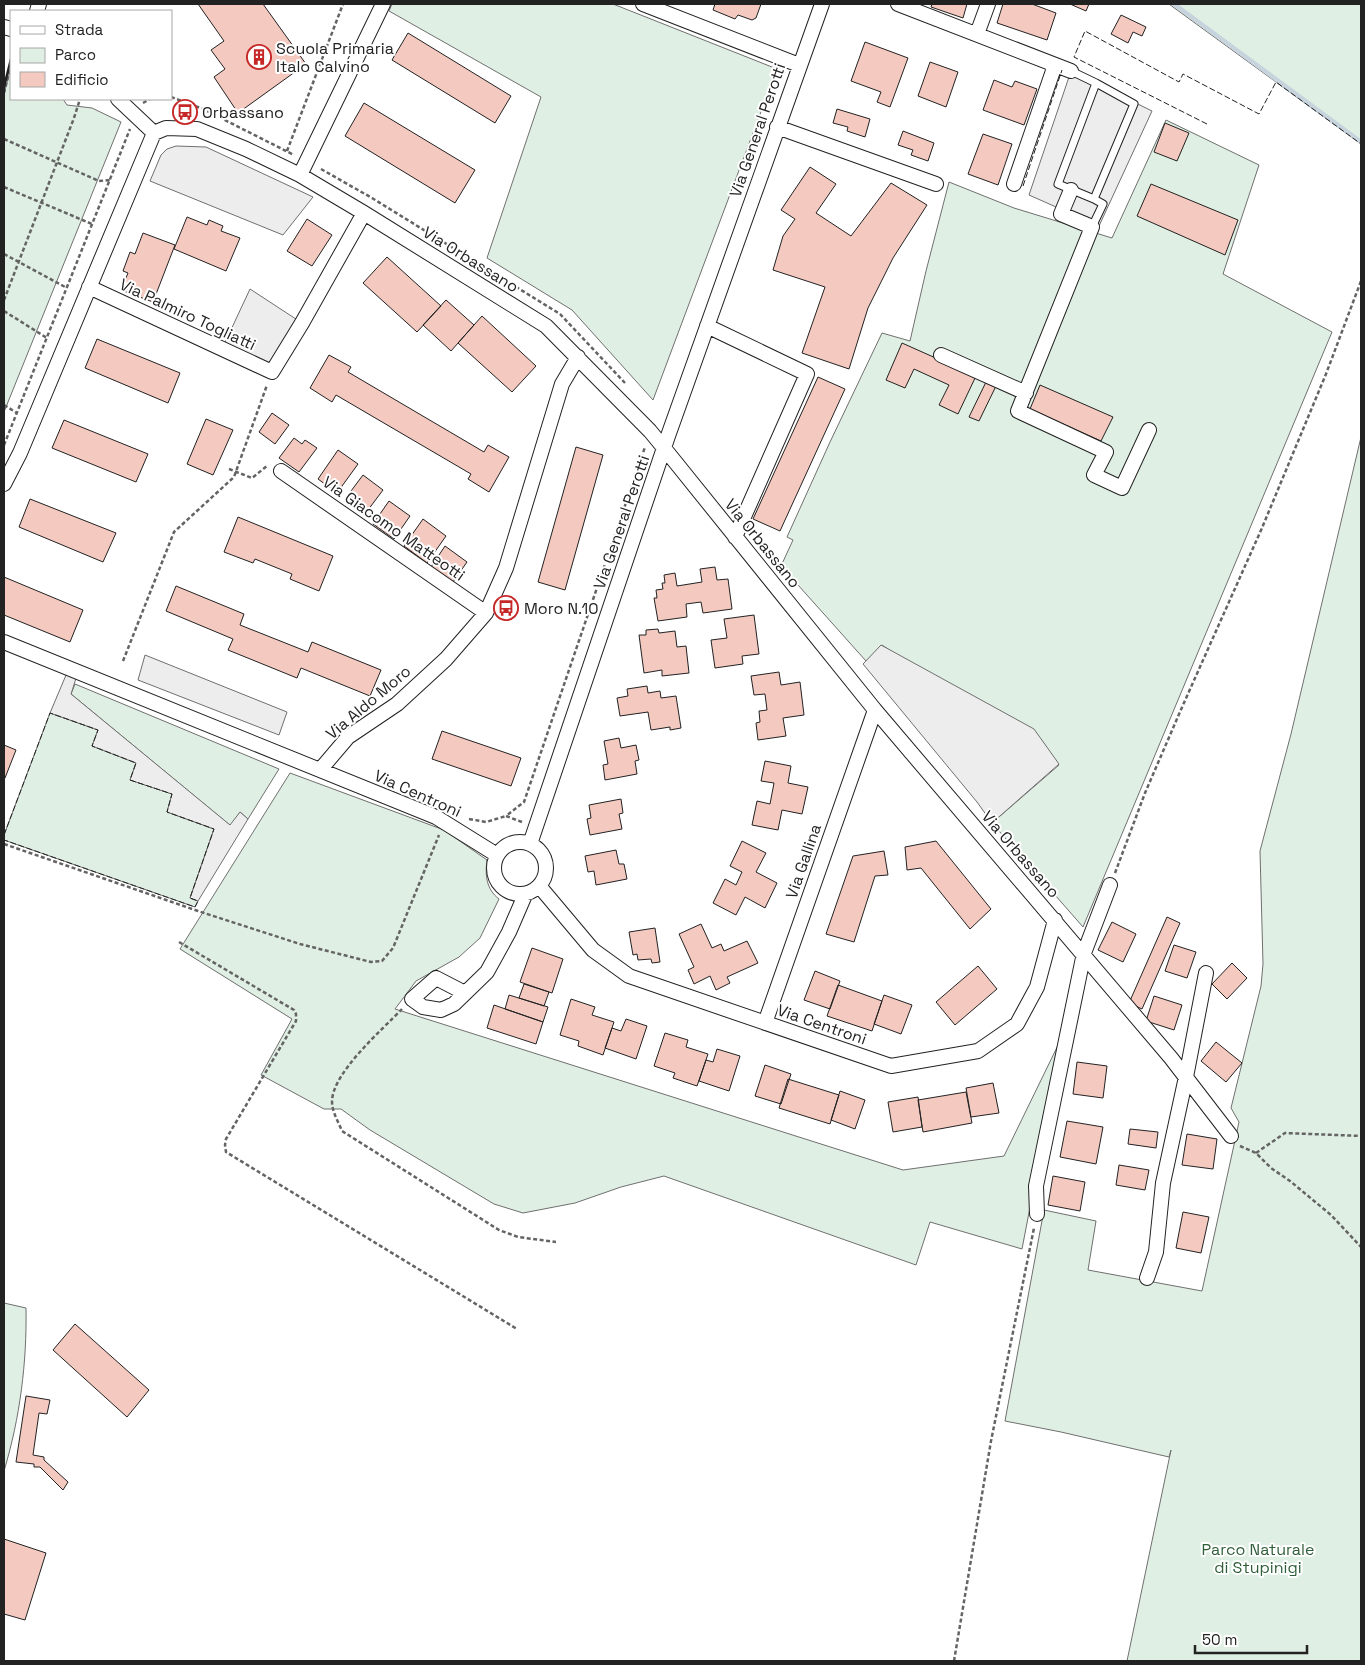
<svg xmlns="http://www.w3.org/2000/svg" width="1365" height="1665" viewBox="0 0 1365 1665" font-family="'Space Grotesk',sans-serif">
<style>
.green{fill:#e0efe3;stroke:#6f6f6f}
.parking{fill:#ededed;stroke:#6f6f6f}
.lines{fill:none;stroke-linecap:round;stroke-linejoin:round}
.stream{stroke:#c7d3dd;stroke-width:4.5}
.building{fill:#f3c9c0;stroke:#222}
.lane-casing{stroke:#222;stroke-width:9}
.street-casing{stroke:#222;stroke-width:16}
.path{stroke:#646464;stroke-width:2.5;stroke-dasharray:4 2.5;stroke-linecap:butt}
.lane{stroke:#fff;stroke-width:7}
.street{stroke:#fff;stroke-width:14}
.fence{stroke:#222;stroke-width:1;stroke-dasharray:6 2.5;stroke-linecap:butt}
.wall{stroke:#222;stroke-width:2.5}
.labels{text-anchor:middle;stroke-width:4;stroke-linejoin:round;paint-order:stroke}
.poi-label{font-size:16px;fill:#222;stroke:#fff;text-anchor:start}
.street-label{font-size:16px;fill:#222;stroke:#fff}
.park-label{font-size:16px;fill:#2f5e38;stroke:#fff}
</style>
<rect width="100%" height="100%" fill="#fff"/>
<!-- green -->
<path class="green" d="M392 4H613L777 69 653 400 572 310 487 258 541 97 389 11Z
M1169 4H1361V144L1173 7Z
M11 67V99H63L67 105 92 108 121 122 4 412V94Z
M1166 120 1259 165 1223 274 1332 332 1083 927 992 823 1059 765 882 645 866 661 781 566 793 540 787 537 830 442 882 333 910 341 926 271 949 182 1014 208 1112 238Z
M1361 437V1661H1127L1171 1450 1169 1457 1061 1432 1005 1421 1044 1210 1096 1221 1088 1270 1202 1291 1239 1122 1231 1108 1261 986 1263 964 1260 851 1291 734Z
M75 684 279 769 248 819 240 812 231 826 71 694Z
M50 713 98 730 92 746 136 763 130 780 172 794 167 812 214 829 190 898 198 901 195 907 4 840V835Z
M290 773 444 830 487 860C485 875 486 889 499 899L480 938 459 957 416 981 395 1009 903 1170 1004 1156 1063 1035 1022 1249 930 1222 916 1265 664 1176 621 1187 575 1203 523 1213 494 1204 370 1130 341 1109H324L261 1075 292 1019 180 949Z
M4 1303 26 1308C27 1362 20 1418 4 1471Z"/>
<!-- parking -->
<path class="parking" d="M1071 71 1152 111 1099 226 1029 195Z
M176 146 206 147 313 197 283 235 150 181 161 155 167 149Z
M250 289 302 323 272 372 222 349Z
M881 645 1034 729 1059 764 992 823 977 802 863 664Z
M145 655 287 712 279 735 138 680Z
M69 668 78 672 71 694 230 825 240 812 248 819 198 901 190 898 214 829 167 812 172 794 130 780 136 763 92 746 98 730 50 713Z"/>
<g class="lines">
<!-- stream -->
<path class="stream" d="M1174 4 1361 142"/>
</g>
<!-- building -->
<path class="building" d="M198 4H263L306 64 238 113 214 77 225 69 211 50 224 41Z
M715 4H761L756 18 752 20 738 15 735 19 713 10Z
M932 4H967L963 18 931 7Z
M1003 4H1032L1056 13 1047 40 997 23Z
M1070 4H1089L1086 11Z
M1121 15 1146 27 1142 36 1133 32 1128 43 1111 34Z
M408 33 511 96 495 123 392 60Z
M865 42 908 58 890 107 877 102 881 92 851 81Z
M930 62 958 72 946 107 918 96Z
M994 80 1012 87 1015 81 1037 89 1024 125 983 110Z
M364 103 475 170 455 203 345 136Z
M837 109 870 119 865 137 847 131 848 127 833 123Z
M1165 123 1189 133 1177 161 1154 152Z
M903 131 934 143 928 161 911 155 913 150 898 145Z
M983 134 1012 144 998 185 968 174Z
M810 167 836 184 816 213 851 236 891 183 927 205 893 258 868 308 849 369 802 353 825 287 773 270 783 236 795 219 781 210Z
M1151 184 1238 220 1225 255 1137 216Z
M187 217 207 225 209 220 223 226 221 231 240 238 226 271 174 249Z
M307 219 332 235 312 266 287 251Z
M143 233 175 245 153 302 121 290 128 273 123 271 130 252 135 254Z
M387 257 441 306 417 332 363 283Z
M446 300 474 325 451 351 423 325Z
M482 316 536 366 512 392 458 343Z
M97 339 180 373 168 403 85 368Z
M902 343 976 376 958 414 939 405 949 385 914 369 905 388 886 380Z
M329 355 351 367 348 372 484 452 488 445 509 457 489 492 468 479 471 474 336 395 332 402 310 388Z
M818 377 845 389 780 531 753 519Z
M986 382 996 386 979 421 969 417Z
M1040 385 1113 417 1101 441 1030 409Z
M272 413 289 425 275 444 259 432Z
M206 419 233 430 213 475 187 464Z
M64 420 148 454 136 482 52 448Z
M294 438 302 444 305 440 317 448 299 472 279 458Z
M576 447 603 455 565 590 538 582Z
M338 450 358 464 337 493 318 479Z
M363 475 383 490 365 514 345 499Z
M30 499 116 533 103 562 19 527Z
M389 501 410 516 394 539 373 524Z
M238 517 333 556 319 591 290 579 292 574 255 559 253 563 224 552Z
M423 519 446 536 427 563 404 546Z
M445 546 467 562 453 582 431 567Z
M715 567 717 580 728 579 732 609 703 613 701 602 686 604 687 617 658 621 654 598H657L656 590 663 589 662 583H665L664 575 675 573 677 586 702 582 700 569Z
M4 577 83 610 70 642 4 615Z
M176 586 244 614 240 625 308 652 312 642 381 670 370 696 301 668 297 678 228 650 233 639 166 611Z
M754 615 759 654 742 656 743 664 715 668 711 640 727 638 724 619Z
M658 629 659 633 675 631 677 647 686 646 689 673 662 676V670L644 673 639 635H646V630Z
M779 672 781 685 800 682 804 715 783 718 786 736 758 740 756 723 760 722 759 711 767 710 765 694 754 695 751 676Z
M647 686 648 693 660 691 661 698 676 696 681 728 670 730V727L651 730 648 712 620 716 617 698 628 696 627 689Z
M442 731 521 758 511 786 432 759Z
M619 738 621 748 636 745 639 760 635 761 637 774 605 780 603 765 608 764 604 741Z
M4 745 16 750 5 778H4Z
M765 761 791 766 788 783 808 787 802 814 782 810 778 830 752 825 757 801 770 804 774 783 761 781Z
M621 799 623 813 619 814 622 829 590 835 587 819 591 818 589 805Z
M742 841 766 853 756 872 777 883 765 908 745 897 736 915 713 903 725 879 736 885 742 872 730 866Z
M936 841 991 909 970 929 921 868 907 870 905 847Z
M616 850 619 864H624L627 879 596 885 594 871 588 872 585 856Z
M884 851 888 875 875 876 854 942 826 934 853 856Z
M1167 917 1180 923 1142 1009 1129 1003Z
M1112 922 1136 934 1123 962 1098 950Z
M701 924 712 948 721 944 724 951 747 941 758 963 727 977 730 983 716 990 710 976 694 984 688 970 694 967 679 934Z
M655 928 660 962 652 963 651 959 638 960 637 954 633 955 629 932Z
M1174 945 1196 952 1187 978 1165 971Z
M532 948 563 959 552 993 520 982Z
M1232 963 1247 978 1227 999 1212 984Z
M978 966 997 989 955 1025 936 1002Z
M815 971 840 981 830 1009 804 1000Z
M524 984 549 992 544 1006 519 998Z
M838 985 882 1001 872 1031 827 1016Z
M509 995 548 1007 543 1022 505 1009Z
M884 995 912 1005 901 1034 874 1024Z
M1154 996 1182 1005 1174 1030 1146 1021Z
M571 999 595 1007 592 1015 614 1022 603 1055 578 1046 579 1041 560 1035Z
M494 1005 543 1022 536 1044 487 1028Z
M626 1019 647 1026 636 1059 605 1048 612 1028 621 1031Z
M665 1033 688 1040 686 1047 708 1054 697 1086 673 1078 675 1073 654 1066Z
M1216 1042 1242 1063 1226 1082 1201 1061Z
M717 1049 740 1056 729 1091 699 1081 706 1060 713 1062Z
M1077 1062 1107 1066 1103 1098 1073 1094Z
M765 1065 791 1074 781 1104 755 1096Z
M788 1079 839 1095 830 1124 779 1108Z
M993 1083 999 1113 971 1117 966 1088Z
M840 1091 865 1100 855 1129 831 1120Z
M966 1092 972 1123 923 1132 918 1100Z
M918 1097 922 1127 893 1132 888 1102Z
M1067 1121 1103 1127 1096 1164 1060 1157Z
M1130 1129 1158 1132 1156 1148 1128 1144Z
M1187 1134 1217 1139 1213 1169 1182 1165Z
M1119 1165 1149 1170 1145 1190 1116 1185Z
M1053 1176 1085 1182 1080 1211 1048 1205Z
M1183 1212 1209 1217 1201 1253 1176 1248Z
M75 1324 149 1390 127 1417 53 1350Z
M26 1396 50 1400 47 1414 39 1413 33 1455 44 1457V1460L68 1482 63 1490 40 1467H34V1464L16 1462Z
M4 1539 46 1553 25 1620 4 1614Z"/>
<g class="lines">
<defs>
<path id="lane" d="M1071 71 1096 83 1058 184 1094 199 1134 104 1096 83
M1092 227 1103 204 1094 199"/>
<path id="street" d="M643 4 799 65
M898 4 1071 71
M37 11 39 4
M4 27 11 29
M977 34 988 4
M118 99 154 133
M777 127 936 184
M154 133 166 128 197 129 246 149 300 175 364 213 546 326 650 431 664 448 875 710 1171 1058 1231 1136
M300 175 383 4
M1014 184 1055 65
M1071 190 1061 214 1092 227 1018 411 1106 452 1094 475 1122 488 1149 430
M89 287 272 372 302 323 364 213
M707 326 807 374 735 537
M941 355 1026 393
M281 471 486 613
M4 484 20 453 154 133
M4 642 436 817 497 855
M320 770 348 737 397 704 446 659 486 613 506 568 562 384 578 357
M494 868a26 26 0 1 1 52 0a26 26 0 1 1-52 0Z
M530 844 668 436 822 4
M540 887 593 950 629 976 891 1066 978 1051 1017 1024 1037 987 1055 920
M465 993 436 978 412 999 423 1007 441 1010 454 1004 487 972 509 932 525 895
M765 1023 875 710
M1037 1214 1036 1186 1084 953 1110 885
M1147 1278 1156 1252 1163 1183 1186 1077 1206 973"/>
</defs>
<!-- lane casing -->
<use href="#lane" class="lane-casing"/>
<!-- street casing -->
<use href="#street" class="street-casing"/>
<!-- path -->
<path class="path" d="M4 93 11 65
M171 97 203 109 294 155
M143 103 150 99
M4 139 99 181 110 180
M287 151 343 4
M321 169 372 198 560 314 625 383
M4 187 92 224
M4 254 67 288
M4 300 74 118 80 99
M4 311 47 338
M4 405 17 413
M4 445 130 129
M229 469 252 478 267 466
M123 661 174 532 234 477 267 385
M469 819 486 822 506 816
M522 822 506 816 524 802 645 447
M4 844 198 911 300 944 371 962 382 961 393 948 439 835
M1115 873 1145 793 1183 705 1262 528 1326 374 1361 281
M179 942 294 1010 296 1014V1021L226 1139 225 1145 226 1152 517 1329
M402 1009C382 1030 333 1072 332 1101 332 1112 338 1121 342 1131L499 1230 518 1237 556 1242
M1240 1146 1256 1153 1271 1168 1290 1181 1331 1215 1361 1247
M1256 1153 1285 1133 1361 1136
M954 1661 991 1441 1034 1228"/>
<!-- lane -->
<use href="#lane" class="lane"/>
<!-- street -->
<use href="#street" class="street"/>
<!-- fence -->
<path class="fence" d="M1207 124 1074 57 1085 31 1179 82 1183 74 1259 114 1276 82 1361 144
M1023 186 1062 70
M4 835 50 713 98 730 92 746 136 763 130 780 172 794 167 812 214 829 190 898 198 901 195 907 4 840"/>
<!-- wall -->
<path class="wall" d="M4 87 11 59"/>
</g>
<!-- icons -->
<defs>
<symbol id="building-ring" viewBox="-11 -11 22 22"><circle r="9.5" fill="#fff" stroke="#c62828" stroke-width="1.5"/><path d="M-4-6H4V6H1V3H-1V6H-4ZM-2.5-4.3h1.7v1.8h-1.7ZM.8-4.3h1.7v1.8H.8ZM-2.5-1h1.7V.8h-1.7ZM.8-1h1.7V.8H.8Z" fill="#c62828"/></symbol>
<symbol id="bus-ring" viewBox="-11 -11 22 22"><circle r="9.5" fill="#fff" stroke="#c62828" stroke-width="1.5"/><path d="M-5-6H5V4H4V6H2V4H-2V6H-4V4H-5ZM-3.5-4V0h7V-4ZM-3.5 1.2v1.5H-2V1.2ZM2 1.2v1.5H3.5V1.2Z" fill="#c62828"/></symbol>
</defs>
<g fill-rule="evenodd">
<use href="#building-ring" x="245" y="43" width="28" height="28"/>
<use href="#bus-ring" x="171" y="98" width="28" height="28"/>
<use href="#bus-ring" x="492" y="594" width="28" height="28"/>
</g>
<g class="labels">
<!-- poi labels -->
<g class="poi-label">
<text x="276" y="54">Scuola Primaria<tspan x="276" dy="18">Italo Calvino</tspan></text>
<text x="202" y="118">Orbassano</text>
<text x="524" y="614">Moro N.10</text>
</g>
<!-- street labels -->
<g class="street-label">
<text transform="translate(757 130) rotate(-71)" y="6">Via General Perotti</text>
<text transform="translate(471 259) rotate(32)" y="6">Via Orbassano</text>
<text transform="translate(188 314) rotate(25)" y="6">Via Palmiro Togliatti</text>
<text transform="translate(621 522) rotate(-71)" y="6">Via General Perotti</text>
<text transform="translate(394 528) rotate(35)" y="6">Via Giacomo Matteotti</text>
<text transform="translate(763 543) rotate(51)" y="6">Via Orbassano</text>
<text transform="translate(368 702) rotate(-40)" y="6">Via Aldo Moro</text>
<text transform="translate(418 793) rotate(24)" y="6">Via Centroni</text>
<text transform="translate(1021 854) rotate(49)" y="6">Via Orbassano</text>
<text transform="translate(803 861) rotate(-71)" y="6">Via Gallina</text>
<text transform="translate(822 1024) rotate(19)" y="6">Via Centroni</text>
</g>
<!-- park labels -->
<g class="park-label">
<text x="1258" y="1555">Parco Naturale<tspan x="1258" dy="18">di Stupinigi</tspan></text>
</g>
</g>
<!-- border -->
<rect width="1365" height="1665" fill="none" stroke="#222222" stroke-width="10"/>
<!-- legend -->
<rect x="10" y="10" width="162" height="90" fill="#ffffff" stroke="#a7a7a7"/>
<rect x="20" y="26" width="25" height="8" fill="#ffffff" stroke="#a7a7a7"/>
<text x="55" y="35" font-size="15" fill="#222222">Strada</text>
<rect x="20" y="48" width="25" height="15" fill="#e0efe3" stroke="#a7a7a7"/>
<text x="55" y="60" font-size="15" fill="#222222">Parco</text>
<rect x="20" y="72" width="25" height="15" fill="#f3c9c0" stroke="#a7a7a7"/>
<text x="55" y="85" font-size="15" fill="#222222">Edificio</text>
<!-- scale -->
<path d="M1195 1645v8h112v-8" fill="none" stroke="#222222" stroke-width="2.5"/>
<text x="1202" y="1645" font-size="15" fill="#222222" stroke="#ffffff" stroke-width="4" paint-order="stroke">50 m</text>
</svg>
